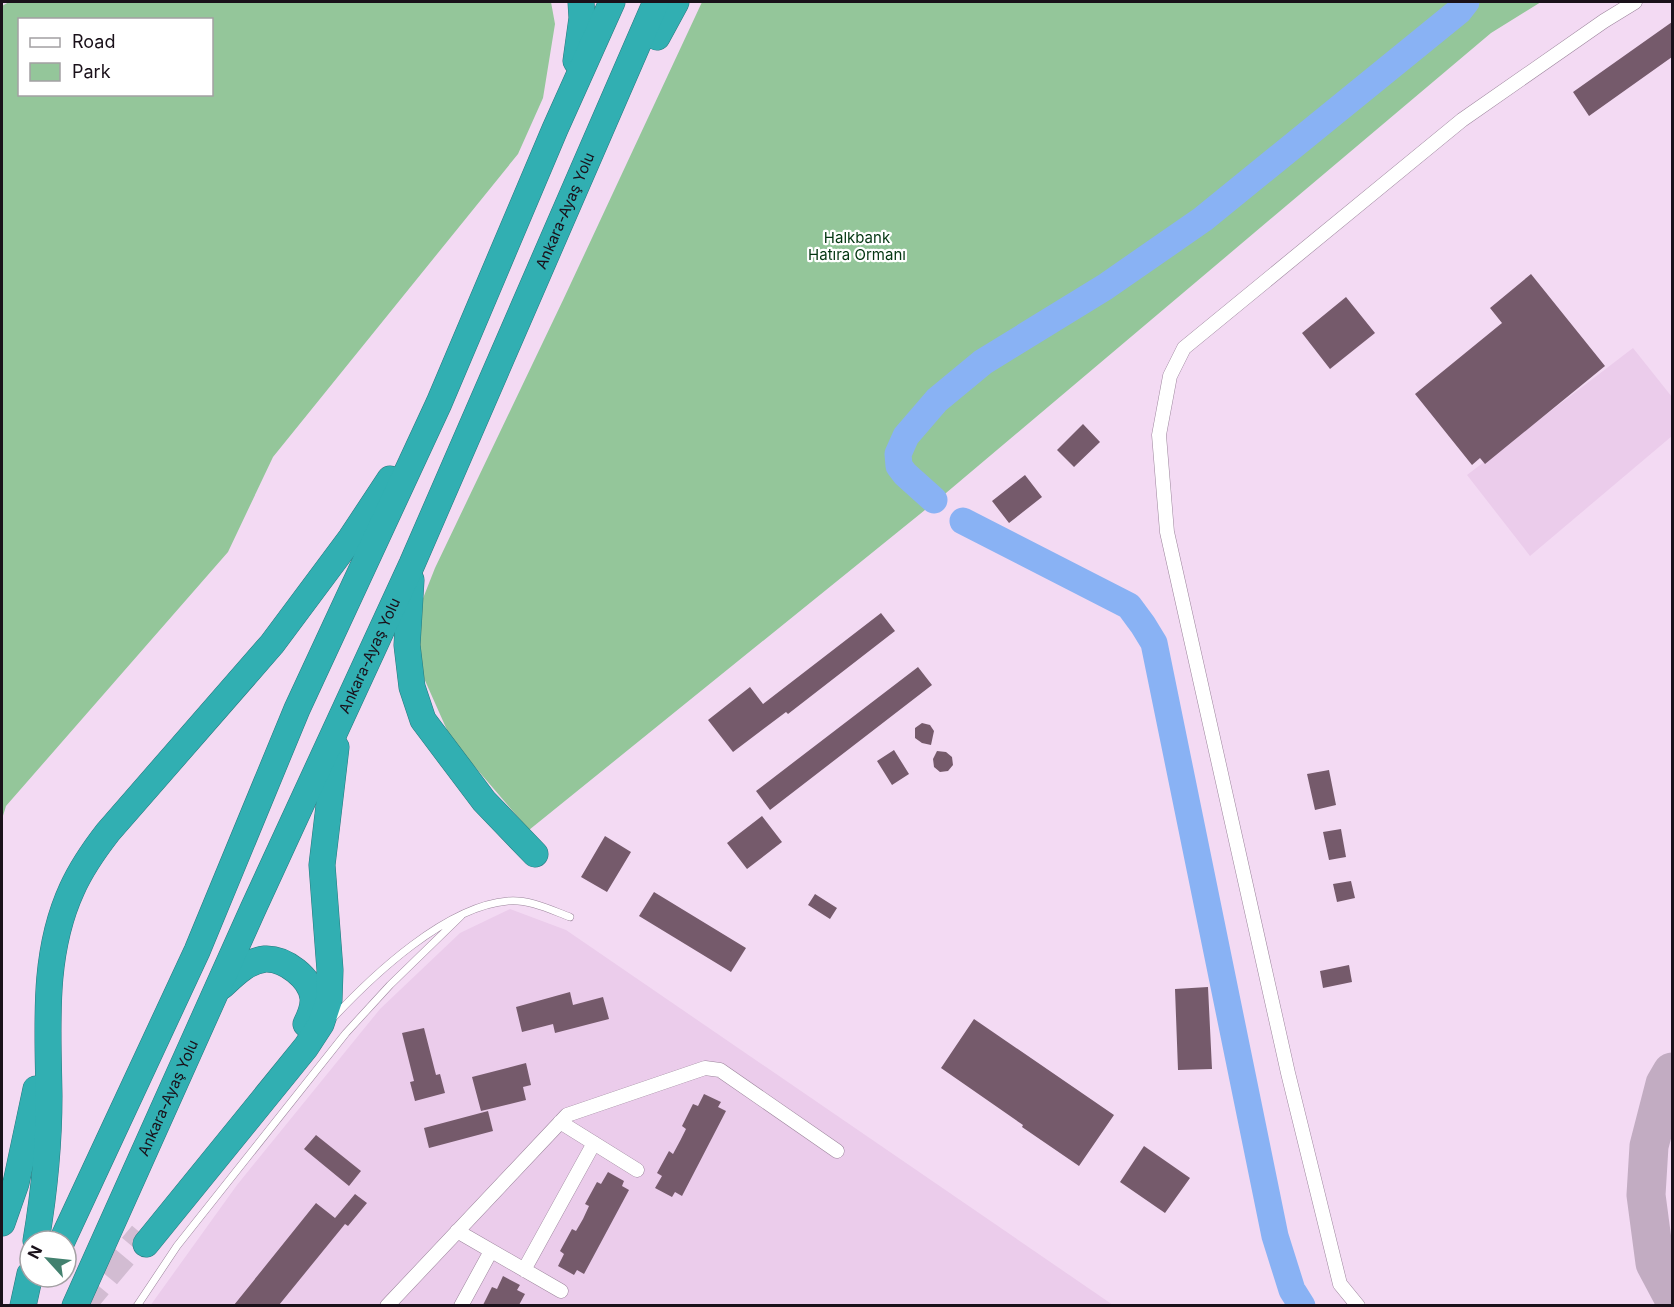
<svg xmlns="http://www.w3.org/2000/svg" width="1674" height="1307" viewBox="0 0 1674 1307" font-family="Inter,sans-serif">
<style>
.built{fill:#ebcceb}
.green{fill:#94c69a;fill-rule:evenodd}
.lines{fill:none;stroke-linecap:round;stroke-linejoin:round}
.river{stroke:#89b2f4;stroke-width:27}
.taxiway{stroke:#c2acc2;stroke-width:39}
.building{fill:#755a6b}
.highway-tunnel{stroke:#d2bcd2;stroke-width:26;stroke-dasharray:26 13;stroke-linecap:butt}
.lane-casing{stroke:#9c859c;stroke-width:8}
.street-casing{stroke:#9c859c;stroke-width:15}
.highway-casing{stroke:#29787d;stroke-width:27}
.lane{stroke:#fff;stroke-width:7}
.street{stroke:#fff;stroke-width:14}
.highway{stroke:#31afb2;stroke-width:26}
.labels{text-anchor:middle;stroke-width:4.5;stroke-linejoin:round;paint-order:stroke}
.street-label{font-size:15px;fill:#1a111a;stroke:#fff}
.park-label{font-size:15px;fill:#033611;stroke:#fff}
</style>
<rect width="100%" height="100%" fill="#f3daf3"/>
<!-- built -->
<path class="built" d="M1633 348 1672 397V436L1530 556 1467 475Z
M510 909 566 930 1113 1305 150 1306 237 1185 380 1009 460 933Z"/>
<!-- green -->
<path class="green" d="M9 2H551L555 24 543 98 518 154 273 457 228 552 6 806 2 819V6ZM20 20H212V94H20Z
M702 2H1541L1491 33 946 493 529 830 451 739 419 667 418 611 435 568 564 298Z"/>
<g class="lines">
<!-- river -->
<path class="river" d="M934 500 905 474 899 466 898 454 906 436 937 400 983 362 1105 287 1203 219 1459 11 1466 2
M963 521 1129 606 1143 625 1154 643 1275 1236 1292 1290 1302 1306"/>
<!-- taxiway -->
<path class="taxiway" d="M1672 1072 1665 1084 1649 1146 1646 1195 1655 1263 1672 1295"/>
</g>
<!-- building -->
<path class="building" d="M1672 22V57L1589 116 1573 92Z
M1531 274 1605 366 1485 464 1480 458 1472 465 1415 394 1502 323 1490 308Z
M1346 297 1375 333 1330 369 1302 333Z
M1083 424 1100 442 1074 467 1057 450Z
M1025 475 1042 497 1009 523 992 501Z
M881 613 895 631 788 714 786 712 733 752 708 720 750 687 763 704Z
M918 667 932 685 770 810 756 791Z
M922 723 930 725 934 731 931 745 922 743 915 738V728Z
M894 750 909 774 892 785 877 761Z
M937 751 946 752 952 757 953 765 948 771 940 772 934 767 933 759Z
M1329 770 1336 805 1315 810 1307 774Z
M762 816 782 842 747 869 727 843Z
M1341 829 1346 857 1329 860 1323 832Z
M605 836 631 852 607 892 581 877Z
M1351 881 1355 898 1337 902 1333 884Z
M654 892 746 948 731 972 639 916Z
M815 894 837 908 830 919 808 905Z
M1349 965 1352 982 1323 988 1320 971Z
M1208 987 1212 1069 1178 1070 1175 989Z
M570 992 573 1005 603 997 609 1019 555 1033 553 1024 522 1032 516 1007Z
M974 1019 1114 1115 1079 1166 1022 1127 1023 1125 941 1068Z
M424 1028 436 1075 440 1074 445 1093 415 1101 410 1082 414 1081 402 1033Z
M526 1063 531 1085 523 1087 526 1100 481 1111 472 1077Z
M704 1094 721 1102 718 1107 726 1111 682 1196 675 1192 672 1197 655 1188 662 1176 657 1173 669 1151 673 1154 680 1141 686 1129 682 1126 693 1104 698 1106Z
M488 1111 493 1131 429 1148 424 1128Z
M316 1135 361 1171 349 1186 304 1149Z
M1144 1146 1190 1178 1165 1213 1120 1182Z
M608 1172 624 1181 622 1186 629 1190 584 1274 577 1270 574 1275 558 1266 564 1254 560 1251 572 1229 576 1231 583 1219 589 1206 585 1204 597 1182 601 1184Z
M355 1194 367 1203 348 1226 345 1224 279 1305H234L316 1203 335 1218Z
M503 1276 520 1285 517 1290 525 1294 519 1305H483L492 1287 497 1289Z"/>
<g class="lines">
<!-- highway-tunnel -->
<path class="highway-tunnel" d="M82 1306 142 1234"/>
<defs>
<path id="lane" d="M332 1019C373 975 446 906 508 901 529 899 551 910 570 917
M137 1306 177 1246 346 1033 390 985 461 916"/>
<path id="street" d="M560 1122 637 1170
M457 1231 561 1291
M524 1270 594 1143
M387 1306 567 1115 705 1068 720 1070 837 1151
M461 1306 491 1251
M1358 1306 1340 1284 1288 1073 1167 532 1159 435 1170 376 1184 348 1462 120 1604 21 1635 2"/>
<g id="highway">
<path d="M657 37 676 2"/>
<path d="M576 61 582 18 581 2"/>
<path d="M411 580 407 645 412 687 423 720 484 801 535 854"/>
<path d="M222 986C234 975 247 961 265 959 285 958 311 978 313 998 314 1007 310 1016 306 1024"/>
<path d="M2 1223 16 1183 36 1089"/>
<path d="M36 1241C44 1193 49 1145 49 1096 48 1026 42 954 72 889 81 869 94 850 108 832L272 644 351 538 390 479"/>
<path d="M62 1241 197 951 297 709 439 403 555 129 612 2"/>
<path d="M146 1244 306 1047 321 1024 329 1000 330 970 322 865 336 747"/>
<path d="M23 1306 30 1274"/>
<path id="s1" d="M75 1306 253 909 412 564 656 2"/>
</g>
</defs>
<!-- lane casing -->
<use href="#lane" class="lane-casing"/>
<!-- street casing -->
<use href="#street" class="street-casing"/>
<!-- highway casing -->
<use href="#highway" class="highway-casing"/>
<!-- lane -->
<use href="#lane" class="lane"/>
<!-- street -->
<use href="#street" class="street"/>
<!-- highway -->
<use href="#highway" class="highway"/>
</g>
<g class="labels">
<!-- street labels -->
<g class="street-label">
<text dy="5" stroke="none"><textPath href="#s1" startOffset="1200">Ankara-Ayaş Yolu</textPath></text>
<text dy="5" stroke="none"><textPath href="#s1" startOffset="714">Ankara-Ayaş Yolu</textPath></text>
<text dy="5" stroke="none"><textPath href="#s1" startOffset="228">Ankara-Ayaş Yolu</textPath></text>
</g>
<!-- park labels -->
<g class="park-label">
<text x="857" y="243">Halkbank<tspan x="857" dy="17">Hatıra Ormanı</tspan></text>
</g>
</g>
<!-- border -->
<rect width="1674" height="1307" fill="none" stroke="#1a111a" stroke-width="6"/>
<!-- legend -->
<rect x="18" y="18" width="195" height="78" fill="#ffffff" stroke="#a3a0a3" stroke-width="1.5"/>
<rect x="30" y="38" width="30" height="9" fill="#ffffff" stroke="#a3a0a3" stroke-width="1.5"/>
<text x="72" y="48" font-size="18" fill="#1a111a">Road</text>
<rect x="30" y="63" width="30" height="18" fill="#94c69a" stroke="#a3a0a3" stroke-width="1.5"/>
<text x="72" y="78" font-size="18" fill="#1a111a">Park</text>
<!-- north arrow -->
<g transform="translate(48 1259) rotate(297)"><circle r="28" fill="#ffffff" stroke="#a3a0a3" stroke-width="1.5"/>
<path d="M0-4.5L10 22L0 15L-10 22Z" fill="#42816f"/>
<text y="-9" font-size="16" font-weight="bold" text-anchor="middle" fill="#1a111a">N</text>
</g>
</svg>
